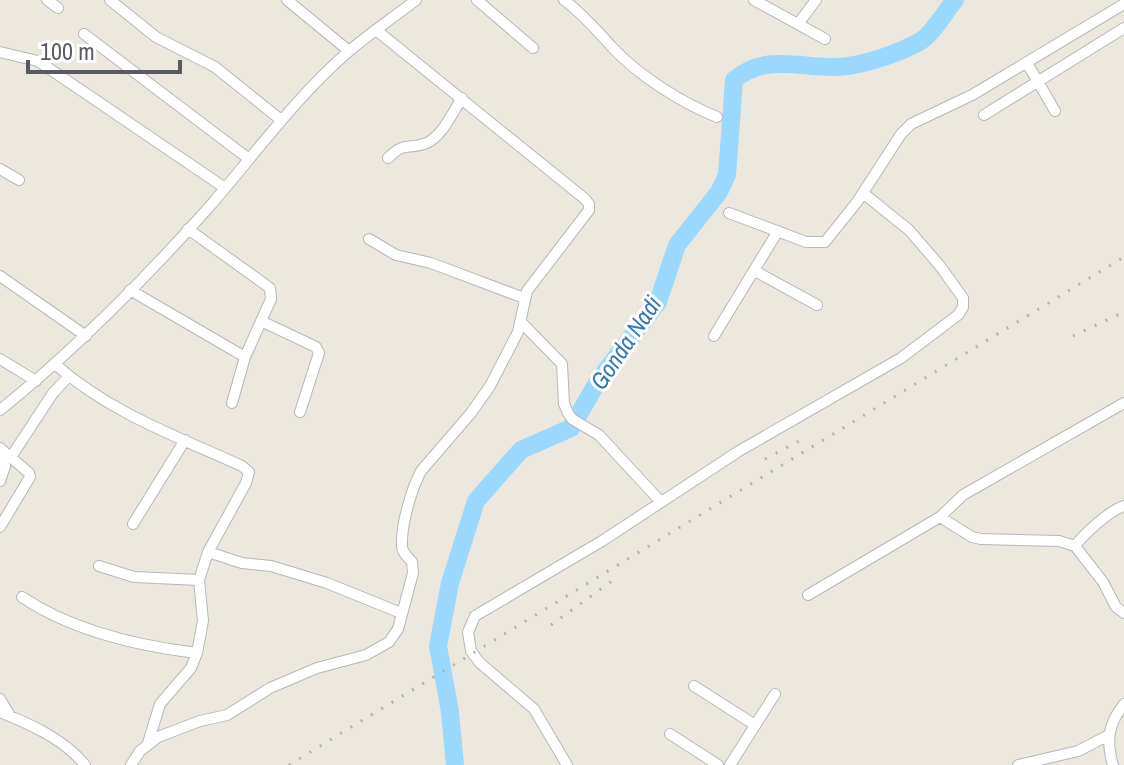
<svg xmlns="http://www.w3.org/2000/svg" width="1124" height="765" viewBox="0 0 1124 765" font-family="'Archivo Narrow',sans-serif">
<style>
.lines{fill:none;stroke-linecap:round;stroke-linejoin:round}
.river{stroke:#9bd8ff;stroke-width:18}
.minor-casing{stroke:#b5b7bc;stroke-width:12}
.minor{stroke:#fff;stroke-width:10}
.rail{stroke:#b0b1b1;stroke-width:3;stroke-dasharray:2 10;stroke-linecap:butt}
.labels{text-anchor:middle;stroke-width:6;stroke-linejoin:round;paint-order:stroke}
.water-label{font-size:24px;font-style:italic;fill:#3778b3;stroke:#fff}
</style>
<rect width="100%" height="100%" fill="#ece8de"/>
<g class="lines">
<!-- river -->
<path class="river" d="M455 765 450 712 438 646 450 583 476 501 521 450 571 428 598 381 658 302 677 245 719 192 727 175 734 80C769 50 807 72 848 66 869 63 899 53 919 42 932 35 945 12 955 0"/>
<defs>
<path id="minor" d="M47 0 58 8
M110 0 156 37 215 67 281 120
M287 0 349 51
M477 0 533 48
M564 0C583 14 597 31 613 48 639 76 682 103 717 117
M754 0 825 39
M798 24 816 0
M84 34 249 159
M0 52 38 61 225 188
M1027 63 1055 111
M984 115 1124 28
M388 158C406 141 405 150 424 144 441 139 453 112 462 98
M0 169 19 180
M729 213 806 242H825L857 202 901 134 911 124 972 95 1124 4
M188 229 270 288 271 299 245 357 232 403
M369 239 396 255 431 263 524 298
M755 271 817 305
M0 276 86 336
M130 290 245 357
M261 321 316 347 319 353 300 412
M522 323 562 364 564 404 568 413 572 419 599 435 661 502
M714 336 778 231
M0 359 36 381
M56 365C109 412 178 437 242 466L249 472 246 483 208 552 199 580 203 621 197 653 191 668 160 704 148 743
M0 410C76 349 145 279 210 206 255 154 296 97 348 52 370 33 394 17 416 0
M0 448 29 473 30 477 0 527
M11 457 53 393 69 376
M0 481 5 466 2 450
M940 517 972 537 981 539 1059 541 1075 546 1103 582 1116 607 1124 613
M133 524 185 440
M1075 546C1084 534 1110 510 1124 506
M208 552 242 563 271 566 327 583 401 613
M99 566 134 577 199 580
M808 595 940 517 963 495 1124 403
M22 597C71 630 139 646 197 653
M694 686 755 725
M0 699 10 716
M0 712C30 724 64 739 85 765
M670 734 718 765
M131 765 140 751 158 737 200 721 227 715 270 688 317 668 366 655 389 642 398 629 413 573 412 562C408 557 402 553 402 546 401 525 411 490 421 471L471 413 490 386 518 332 527 291 589 210V204L585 199 376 30
M567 765 534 709 480 663 471 651 468 632 475 616 602 541 739 451 901 358 958 315 963 307V298L940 266 909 230 863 193
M730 765 775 694
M1018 765 1078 751 1107 736
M1113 765C1106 741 1108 724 1124 704"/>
</defs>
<!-- minor casing -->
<use href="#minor" class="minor-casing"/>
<!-- minor -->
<use href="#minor" class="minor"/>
<!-- rail -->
<path class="rail" d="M1073 336 1124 312
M765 459 807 437
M551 625 616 578
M289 765 1124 257"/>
</g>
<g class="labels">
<!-- water labels -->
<g class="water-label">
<text transform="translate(626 343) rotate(-56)" y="8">Gonda Nadi</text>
</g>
</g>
<!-- scale -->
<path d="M28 60v12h152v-12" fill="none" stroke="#585c60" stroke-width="4"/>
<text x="40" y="60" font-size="24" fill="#585c60" stroke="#ffffff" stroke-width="6" paint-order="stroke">100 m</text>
</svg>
